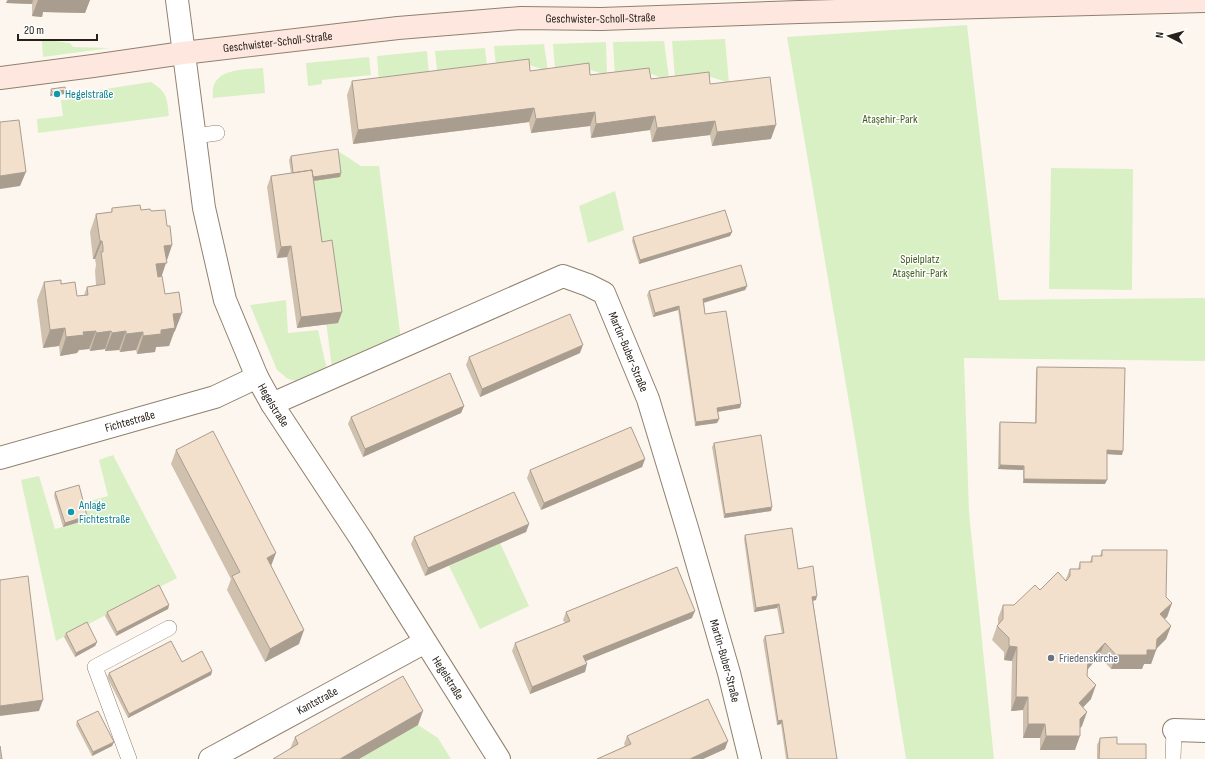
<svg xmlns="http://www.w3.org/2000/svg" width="1205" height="759" viewBox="0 0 1205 759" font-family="'Sofia Sans Condensed',sans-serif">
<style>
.green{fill:#d9f0c5}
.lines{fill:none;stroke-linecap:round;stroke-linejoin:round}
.lane-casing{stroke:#90806e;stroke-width:16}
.street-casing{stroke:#90806e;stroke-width:24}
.secondary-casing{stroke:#90806e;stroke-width:24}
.lane{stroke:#fff;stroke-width:15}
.street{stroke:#fff;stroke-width:22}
.secondary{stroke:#fde7df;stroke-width:22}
.wall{fill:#d0c1af}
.shaded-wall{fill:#a99d8f}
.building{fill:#f2e0cc;stroke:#a99d8f}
.culture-dot{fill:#0f9aa8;stroke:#fff;stroke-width:1.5}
.worship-dot{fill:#6b7280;stroke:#fff;stroke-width:1.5}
.labels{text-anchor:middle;stroke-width:3;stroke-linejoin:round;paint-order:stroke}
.street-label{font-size:12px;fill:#272119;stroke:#fff}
.culture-label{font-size:12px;fill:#0d838f;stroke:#fff;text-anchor:start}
.park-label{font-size:12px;fill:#3f5d18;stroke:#fff}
.worship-label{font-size:12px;fill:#5b616d;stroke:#fff;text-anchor:start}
</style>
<rect width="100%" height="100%" fill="#fdf6ee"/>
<!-- green -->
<path class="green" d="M967 25 999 300 1205 298V361L964 358 969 512 994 759H906L855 438 787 37Z
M725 39 729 83 705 75 675 78 672 41Z
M47 40 70 43 73 47 110 48 43 57 42 41Z
M664 41 669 78 663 79 645 71 615 78 613 42Z
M606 42 607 75 577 66 555 69 553 44Z
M544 44 548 71 523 63 496 67 494 46Z
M485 48 487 66 437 71 435 51Z
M427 51 429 75 379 81 377 56Z
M369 57 371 75 322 80V84L308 86 306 63Z
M263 68 265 93 213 98C209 68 242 70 263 68Z
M151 82C167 92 167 97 169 116L38 133 37 119 63 116 61 100H67L66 95Z
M338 151 361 166H379L401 340 332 368 308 181Z
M1051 168 1133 169 1132 290 1049 289Z
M615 191 624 230 588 243 579 206Z
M286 300 288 333 318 330 327 370 300 382 288 379 277 370 250 305Z
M113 455 177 578 56 641 21 480 39 476 55 529 86 520 82 503 108 496 99 460Z
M500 543 529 606 480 629 449 566Z
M418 725 438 738 451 759H359Z"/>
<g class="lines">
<defs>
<path id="lane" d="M195 136 217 133
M129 759 95 667 169 628
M1173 759 1174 730"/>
<g id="street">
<path id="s1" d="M177 0 204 208 225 300 257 377 272 404 361 539 499 759"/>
<path id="s2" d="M272 404 563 276 588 285 604 293 648 399 687 528 729 673 750 759"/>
<path id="s3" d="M0 458 215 397 257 377"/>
<path d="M1174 730 1205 731"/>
<path id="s4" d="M210 759 425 642"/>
</g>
<g id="secondary">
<path id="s5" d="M0 78 93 66 183 53 398 28 521 18 601 19 799 12 1205 1"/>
</g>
</defs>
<!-- lane casing -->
<use href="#lane" class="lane-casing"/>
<!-- street casing -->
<use href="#street" class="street-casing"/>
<!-- secondary casing -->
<use href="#secondary" class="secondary-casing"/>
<!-- lane -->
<use href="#lane" class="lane"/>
<!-- street -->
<use href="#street" class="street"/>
<!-- secondary -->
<use href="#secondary" class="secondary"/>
</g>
<!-- wall -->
<path class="wall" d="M7 0H90L85 13 43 12 42 17 32 16V4L6 3Z
M530 71 651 79 710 84 771 139 712 146 710 135 652 142 650 130 591 138 590 126 531 133 529 122 353 144 347 95 352 81Z
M51 89 64 94 50 96V93Z
M291 156 341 173 340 177 314 181 322 242 342 312 338 323 297 328 287 257 277 258 267 187 271 176 291 173 289 160Z
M112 208 141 210 151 211 167 226 172 245 161 277 165 294 175 331 174 332 169 346 156 347 155 352 137 354 136 350 120 352 119 350 105 351V349L90 351 89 349 79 350 77 353 60 356 59 346 43 348 37 300 44 282 61 284 77 296 84 295 87 287 96 285 95 271 96 265 95 259H93L90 232 96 214 111 212Z
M732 232 730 236 639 264 632 241 633 237Z
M747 286 745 290 704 303 705 314 741 404 740 408 718 412 719 419 717 423 695 426 678 310 653 317 647 295 649 291Z
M580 353 480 397 466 365 469 357Z
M1037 367 1122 455 1107 454 1105 484 1023 483V470L998 469 999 426 1000 422 1035 423 1036 371Z
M464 406 461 413 363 457 348 424 351 417Z
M714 443 772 507 771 511 724 518 712 447Z
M176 450 271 566 299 644 265 662 227 590 231 579 171 464Z
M645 459 642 467 541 510 527 478 530 470Z
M55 492 87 516 86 520 63 527 54 496Z
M529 524 526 532 425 576 411 544 414 537Z
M745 535 798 569 816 600 813 601 837 759H786L781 724 777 725 763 640 765 636 782 634 777 608 754 612 744 539Z
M1102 550 1166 597 1172 603 1167 617 1164 619 1171 626 1166 639 1157 648 1151 664H1144L1142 669H1111L1099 656 1087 670V676L1091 699 1083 707 1082 726 1080 728 1075 750H1040V738H1023V710L1011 711 1012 661 1004 660V652L992 640 997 626 998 625V618L1003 605H1014L1040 590 1065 581 1070 569H1078L1080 562H1090L1092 556H1100Z
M169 605 168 609 116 636 105 616 107 612Z
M566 612 692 618 586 661 585 672 530 694 512 651 515 643 565 623 563 620Z
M66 633 97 642 95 646 75 657 64 637Z
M182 662 212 671 211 675 128 718 107 677 109 673Z
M77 721 114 742 112 746 92 756 76 725Z
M418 725 359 759H273L290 749 295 737Z
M627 736 725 749 703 759H597L625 746 624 744Z
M1100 738 1117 744 1146 759H1097V745Z"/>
<!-- shaded-wall -->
<path class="shaded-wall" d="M8 0H33L32 4 6 3Z
M38 0H90L85 13 43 12 42 17 32 16Z
M66 90 64 94 50 96 52 92Z
M534 108 529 122 353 144 358 130Z
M595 112 590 126 531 133 536 119Z
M655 116 650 130 591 138 596 124Z
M715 121 710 135 652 142 657 128Z
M776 125 771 139 712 146 717 132Z
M26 172 20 186 0 189V176Z
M341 173 340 177 292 184 294 180Z
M732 232 730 236 639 264 640 260Z
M100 241H102L95 259H93Z
M172 245 160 281 150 282 156 264 164 246Z
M291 246 287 257 277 258 281 247Z
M747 286 745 290 702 303 703 299Z
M679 306 678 310 653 317 655 313Z
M342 312 338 323 297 328 301 317Z
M182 313 175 331 174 332 169 346 156 347 155 352 137 354 143 336 161 330 173 314Z
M65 328 59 346 43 348 50 330Z
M96 331 89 349 79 350 77 353 60 356 66 337 83 332Z
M111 331 105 349 90 351 96 333Z
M126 331 119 350 105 351 112 333Z
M143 332 136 350 120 352 126 334Z
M583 345 580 353 480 397 482 389Z
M741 404 740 408 716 412 717 408Z
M464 406 461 413 363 457 365 449Z
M719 419 717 423 695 426 696 422Z
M1107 450 1123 451 1122 455 1105 454Z
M645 459 642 467 541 510 544 503Z
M1000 465 1024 466 1023 470 998 469Z
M1024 479 1107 480 1105 484 1023 483Z
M772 507 771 511 724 518 725 514Z
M87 516 86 520 63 527 65 523Z
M529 524 526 532 425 576 428 568Z
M276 553 271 566 267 558Z
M817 596 816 600 811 601 812 597Z
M1172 603 1167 617 1155 628 1160 614Z
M779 604 777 608 754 612 756 608Z
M169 605 168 609 116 636 117 632Z
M695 611 692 618 581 663 583 656Z
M1171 626 1166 639 1155 650H1156L1151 664H1144L1142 669H1111L1116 655 1147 650 1157 639Z
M304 630 299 644 265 662 270 649Z
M97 642 95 646 75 657 76 653Z
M1105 643 1099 656 1083 675 1088 661Z
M1009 646 1017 647 1012 661 1004 660Z
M587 664 585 672 530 694 532 687Z
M212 671 211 675 128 718 129 714Z
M1096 685 1091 699 1074 717 1079 703Z
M1016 697H1028L1023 710 1011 711Z
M43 700 39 711 0 716V706Z
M423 711 418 725 359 759H340Z
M1087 712 1082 726 1075 733 1080 719Z
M782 720 781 724 777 725 778 721Z
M1028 724H1045L1040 738H1023Z
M1046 736H1080L1075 750H1040Z
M728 741 725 749 703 759H690Z
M114 742 112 746 92 756 93 752Z"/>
<!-- building -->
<path class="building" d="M529 59 530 71 589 63 590 75 649 68 651 79 709 72 710 84 770 77 776 125 717 132 715 121 657 128 655 116 596 124 595 112 536 119 534 108 358 130 352 81Z
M65 87 66 90 52 92 51 89Z
M19 120 26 172 0 176V122Z
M338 149 341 173 313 177 312 170 293 173 291 156Z
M312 170 322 242 332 240 342 312 301 317 291 246 281 247 271 176Z
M140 205 141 210 150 209 151 211 165 210 167 226H170L172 245 164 246 167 263 156 264 158 277 162 276 165 294 179 292 182 313 173 314 175 328 161 330V334L143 336V332L126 334V331L112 333 111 331 96 333V331L83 332 84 335 66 337 65 328 50 330 44 282 61 280V284L75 282 77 296 88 295 87 287 105 284 101 252H103V247L102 241H100L96 214 112 212V208Z
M725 210 732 232 640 260 633 237Z
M741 265 747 286 703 299 705 314 726 311 741 404 717 408 719 419 696 422 679 306 655 313 649 291Z
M570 314 583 345 482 389 469 357Z
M1037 367 1125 368 1123 451 1107 450V480L1024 479V466L1000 465V422L1036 423Z
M450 373 464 406 365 449 351 417Z
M631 427 645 459 544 503 530 470Z
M213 431 276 553 267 558 304 630 270 649 232 576 240 572 176 450Z
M761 435 772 507 725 514 714 443Z
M79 485 87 516 65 523 55 492Z
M514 492 529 524 428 568 414 537Z
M792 528 798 569 813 566 817 596 812 597 837 759H788L782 720 778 721 765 636 784 633 779 604 756 608 745 535Z
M1102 550H1167L1166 597 1172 603 1160 614 1171 626 1157 639 1156 650H1147V655H1116L1105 643 1088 661 1087 676 1096 685 1079 703 1087 712 1080 719V736H1046L1045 724H1028V697H1016L1017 647 1009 646V638L997 626 1003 619V605H1014L1035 585 1040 590 1058 572 1066 581 1070 576V569H1080V562H1092V556H1102Z
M677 567 695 611 583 656 587 664 532 687 515 643 570 621 566 612Z
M28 576 43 700 0 706V580Z
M159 585 169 605 117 632 107 612Z
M87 622 97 642 76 653 66 633Z
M171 641 182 662 202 651 212 671 129 714 109 673Z
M403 676 423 711 340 759H273L298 744 295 737Z
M708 699 728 741 690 759H597L631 744 627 736Z
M98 711 114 742 93 752 77 721Z
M1117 737V744H1146V759H1099L1100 738Z
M0 746 2 759H0Z"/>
<!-- markers -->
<g class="culture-dot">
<circle cx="57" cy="94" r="4"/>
<circle cx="71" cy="512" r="4"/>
</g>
<circle class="worship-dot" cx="1051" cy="658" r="4"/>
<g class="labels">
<!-- street labels -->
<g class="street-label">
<text dy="4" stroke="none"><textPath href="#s5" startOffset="604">Geschwister-Scholl-Straße</textPath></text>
<text dy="4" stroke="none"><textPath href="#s5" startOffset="280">Geschwister-Scholl-Straße</textPath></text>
<text dy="4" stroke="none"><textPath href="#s2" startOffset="426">Martin-Buber-Straße</textPath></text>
<text dy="4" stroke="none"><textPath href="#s1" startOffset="420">Hegelstraße</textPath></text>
<text dy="4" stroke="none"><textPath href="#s3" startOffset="135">Fichtestraße</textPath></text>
<text dy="4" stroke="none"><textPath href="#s2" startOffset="750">Martin-Buber-Straße</textPath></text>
<text dy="4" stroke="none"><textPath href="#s1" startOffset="744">Hegelstraße</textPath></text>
<text dy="4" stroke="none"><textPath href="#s4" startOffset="122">Kantstraße</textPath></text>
</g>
<!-- culture labels -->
<g class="culture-label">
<text x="65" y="98">Hegelstraße</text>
<text x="79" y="509">Anlage<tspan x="79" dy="14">Fichtestraße</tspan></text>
</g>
<!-- park labels -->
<g class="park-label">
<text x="890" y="123">Ataşehir-Park</text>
<text x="920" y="263">Spielplatz<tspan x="920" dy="14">Ataşehir-Park</tspan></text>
</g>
<!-- worship labels -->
<g class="worship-label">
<text x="1059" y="662">Friedenskirche</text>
</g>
</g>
<!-- north arrow -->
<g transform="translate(1169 36) rotate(276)" stroke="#ffffff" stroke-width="3" paint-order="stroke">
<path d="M0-3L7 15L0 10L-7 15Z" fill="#272119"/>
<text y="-6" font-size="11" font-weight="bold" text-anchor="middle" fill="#272119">N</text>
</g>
<!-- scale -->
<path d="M18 34v6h79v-6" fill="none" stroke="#272119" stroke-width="2"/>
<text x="24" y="34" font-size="12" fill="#272119" stroke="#ffffff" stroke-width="3" paint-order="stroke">20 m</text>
</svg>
